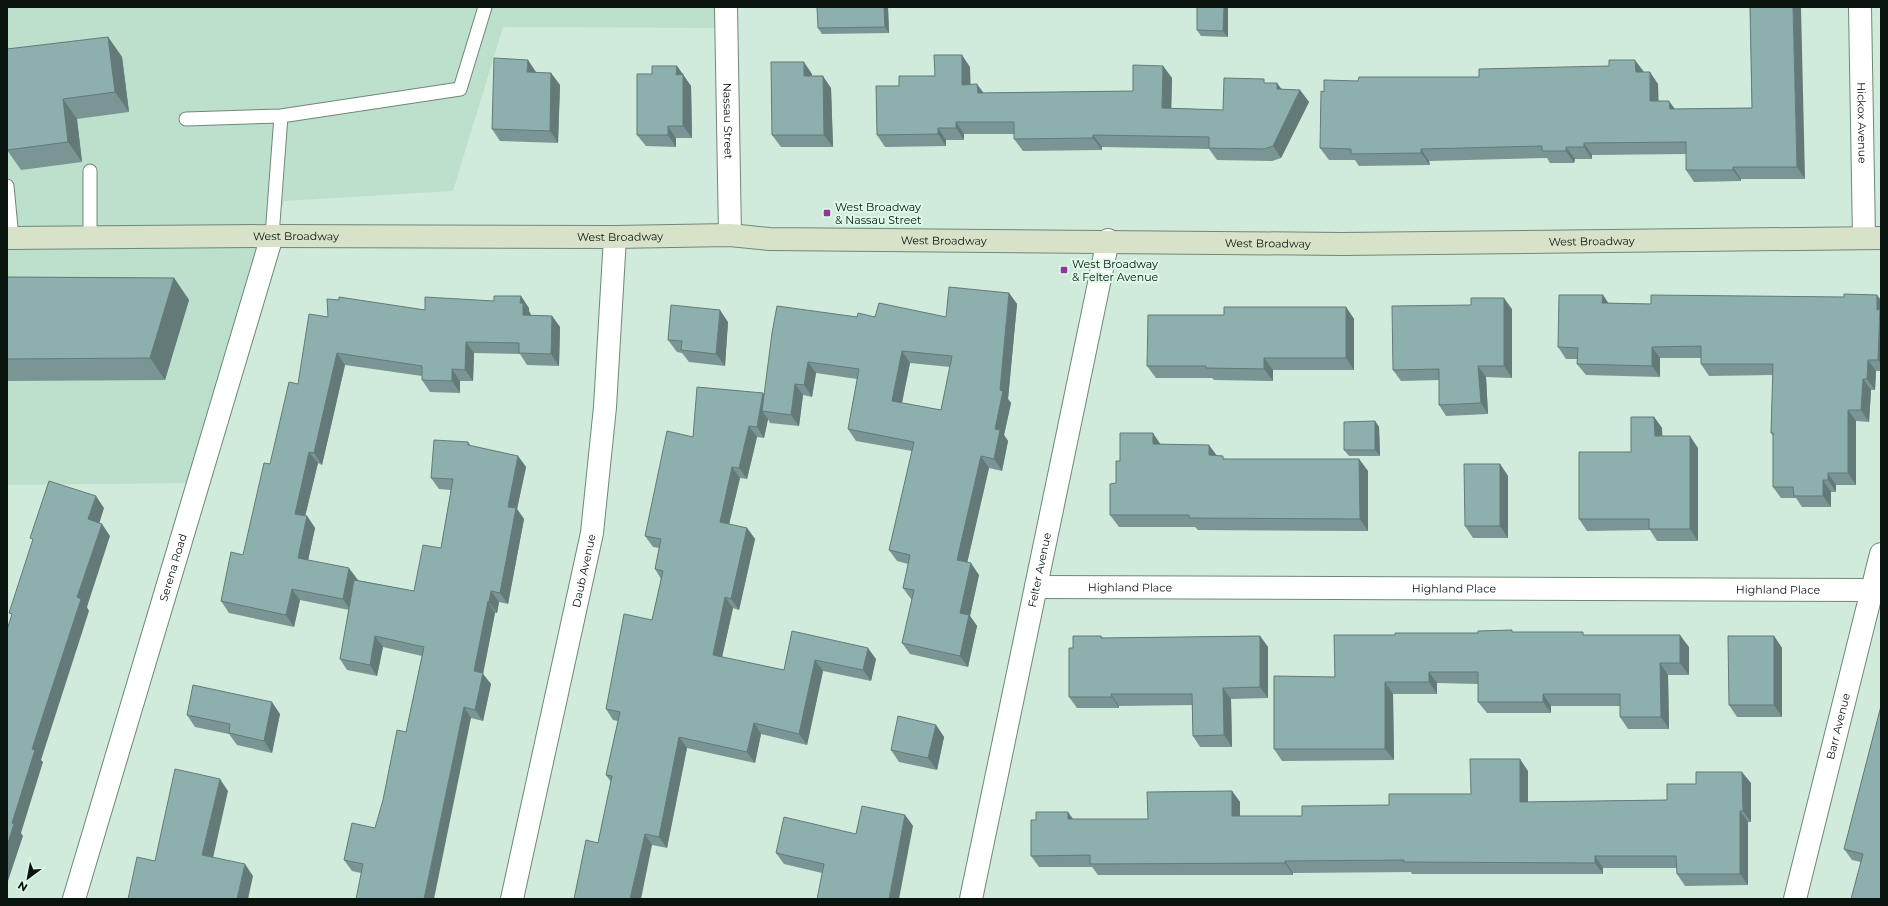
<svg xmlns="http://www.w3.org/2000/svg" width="1888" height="906" viewBox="0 0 1888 906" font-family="Montserrat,sans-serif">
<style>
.built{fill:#bde0cc}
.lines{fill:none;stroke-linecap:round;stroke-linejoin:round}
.service-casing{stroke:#6e8879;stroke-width:15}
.minor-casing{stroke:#6e8879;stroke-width:24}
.secondary-casing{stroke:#6e8879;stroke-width:24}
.service{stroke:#fff;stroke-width:13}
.minor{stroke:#fff;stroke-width:22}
.secondary{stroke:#d8e2c9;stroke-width:22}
.wall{fill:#799695;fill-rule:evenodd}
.shaded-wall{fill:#637a79}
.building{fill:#8dafad;stroke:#637a79;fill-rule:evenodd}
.poi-dot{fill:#94349c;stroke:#ddf9e8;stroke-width:1.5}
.labels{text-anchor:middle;stroke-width:4;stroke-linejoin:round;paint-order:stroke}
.street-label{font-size:11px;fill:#0a140e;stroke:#ddf9e8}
.poi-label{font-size:11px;fill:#0a140e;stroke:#ddf9e8;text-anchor:start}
</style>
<rect width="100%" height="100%" fill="#d0ebdb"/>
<!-- built -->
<path class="built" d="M7 7H734V28L503 27 453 191 284 201 200 483 7 485Z"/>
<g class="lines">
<defs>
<path id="service" d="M186 119 281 116
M7 186 12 238
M272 236 281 116 460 89 485 7
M90 237V171"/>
<g id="minor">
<path id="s1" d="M726 7 730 235"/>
<path id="s2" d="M1860 7 1864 238"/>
<path id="s3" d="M1036 587 1872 590"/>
<path id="s4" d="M74 899 272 236"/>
<path id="s5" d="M512 899 592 533 605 407 615 237"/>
<path id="s6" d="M971 899 1108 240"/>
<path id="s7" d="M1795 899 1881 554"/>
</g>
<g id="secondary">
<path id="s8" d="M7 238 272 236 615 237 730 235 769 239 1342 244 1881 238"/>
</g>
</defs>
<!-- service casing -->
<use href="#service" class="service-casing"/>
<!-- minor casing -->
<use href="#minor" class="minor-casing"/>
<!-- secondary casing -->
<use href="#secondary" class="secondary-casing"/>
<!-- service -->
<use href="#service" class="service"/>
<!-- minor -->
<use href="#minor" class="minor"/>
<!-- secondary -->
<use href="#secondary" class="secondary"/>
</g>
<!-- wall -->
<path class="wall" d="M888 7 889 33 822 34 818 28Z
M1197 7H1228V37L1201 36 1197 30Z
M1750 7 1805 179H1741V181L1694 182 1686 170V154L1592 155V159H1575L1574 163H1550L1547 158 1429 161 1430 165 1359 166 1355 160H1329L1320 148 1324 92 1358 81 1479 77 1644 72 1658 84V101L1675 109 1752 108Z
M108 37 122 57 129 112 77 119 82 162 21 170 7 150Z
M677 66 691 86 692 138H676V147L646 146 637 135 652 74Z
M1163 66 1172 78 1171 108 1223 110 1267 83 1282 89 1300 90 1309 102 1281 158 1272 161 1217 160 1209 149 1102 147V150L1023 151 1014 139V134H964V140H946V146L885 147 877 135 899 86 970 67V85L983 93 1133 91Z
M536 72V73H551L560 85 558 143 500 141 492 129Z
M812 74V76L831 88 833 147H781L772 135Z
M7 277 174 278 189 300 165 380 7 381Z
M1009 293 1017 304 1008 399 1011 403 1004 435 1008 441 1002 471 989 468 967 563 979 575 970 616 977 626 968 667 910 654 902 643 912 600 911 599 903 588 908 564 897 561 889 550 912 451 856 441 848 429 857 379 816 373 812 397 803 395 799 426 770 423 768 419 764 438 757 437 747 479 740 478 729 524 747 528 755 539 739 610 733 608 722 657 784 670 792 631 876 659 871 681 823 671 807 745 761 734 755 763 687 748 667 848 652 845 598 843 611 782 606 775 618 721 613 720 606 709 652 620 661 579 655 569 659 548 653 547 645 536 693 437 763 393 764 395 857 317H946ZM910 363 950 367 941 410 902 403Z
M1603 295 1608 303 1651 304 1881 300V371H1876L1875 390H1871L1869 422 1856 421V485H1836V492H1831V507H1802L1796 498H1781L1773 487V436L1771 433 1773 375 1709 376 1701 364V358H1660V377L1586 375 1577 364 1578 359H1566L1558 347Z
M339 300 425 310 529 308V311L531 315 552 316 560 327 559 366 527 365 520 354 474 353 473 381H460V393L430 392 422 380V376L345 365 322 465 318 463 305 516H307L315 528 308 560 357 580 414 591 441 548 451 490 439 489 431 478 468 442 471 446 518 456 526 467 517 509 524 519 508 604 499 602 497 613H495L483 674 491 684 483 721 471 718 361 873 352 871 344 860 375 828 406 732 422 656 383 647 377 676 347 670 340 659 349 610 300 600 294 627 229 613 221 601 243 555 270 464 298 384 328 317Z
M1346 307 1354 319V370H1273V381L1214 380 1212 378H1156L1147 366 1224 315Z
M1512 309V378L1486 377 1488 414 1446 416 1439 405V380L1401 381 1393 370Z
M728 322 725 366 689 362 682 353 677 352 668 340Z
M1654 417 1662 428V436L1698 448V541H1657L1650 530 1587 531 1579 519 1631 452Z
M1375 421 1379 427 1380 456H1349L1344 450Z
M1161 444 1216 456 1226 459H1359L1368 471V531L1198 530 1195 527H1119L1110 515 1116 483Z
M1500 464 1508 476V538H1473L1465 526Z
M1514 632 1585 635 1689 647V675H1668L1669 729H1628L1620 717V706H1551V713H1487L1478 702V684L1437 683V694H1393L1394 760 1282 761 1274 749 1335 677 1395 635Z
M1101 636 1103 638 1260 636 1268 647V698L1231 699 1232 747H1200L1193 736 1192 705 1119 706V708H1077L1069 697 1073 648Z
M1774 636 1782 648V717H1737L1729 705Z
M1881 706V899L1861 862 1852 860 1844 849Z
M280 714 272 753 237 745 229 734 195 727 187 715Z
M936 725 944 737 937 770 899 762 891 750Z
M1528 771V802L1667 800 1696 784 1751 783V822H1748V885L1685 886 1677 874V868H1603V874H1412L1411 872 1293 873V875H1098L1092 867H1039L1031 856 1073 819H1148L1232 791 1240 802V816H1302L1389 805 1471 794Z
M905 815 913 826 822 873 784 864 776 853 856 834Z"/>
<!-- shaded-wall -->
<path class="shaded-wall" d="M884 7H888L889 33 885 27Z
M1224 7H1228V37L1223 31Z
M1793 7H1801L1805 179 1797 167Z
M108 37 122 57 129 112 115 92Z
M962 55 970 67 971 97 962 85Z
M528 60 536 72V84L527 72Z
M1635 60 1644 72V84L1636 72Z
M804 62 812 74V88L804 76Z
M677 66 691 86 692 138 683 126 676 75Z
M1163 66 1172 78 1171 120 1162 108Z
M1650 72 1658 84 1659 113 1650 101Z
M551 73 560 85 558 143 550 131Z
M823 76 831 88 833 147 824 135Z
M1277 83 1286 95 1277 89Z
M977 84 986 96 978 93Z
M1300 90 1309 102 1281 158 1273 146Z
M63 99 77 119 82 162 68 142Z
M1669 101 1678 113 1670 109Z
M956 122 964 134V140L956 128Z
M668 126 676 138V147L668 135Z
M938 128 946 140V146L938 134Z
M1093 135 1102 147V150L1093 138Z
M1584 143 1592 155V159L1584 147Z
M1566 147 1575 159 1574 163 1566 151Z
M1421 149 1429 161 1430 165 1421 153Z
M1733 167 1741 179V181L1733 170Z
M174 278 189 300 165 380 150 358Z
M1009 293 1017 304 1008 399 1011 403 1004 435 1008 441 1002 471 994 459 995 429 1000 390Z
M1603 295 1611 307 1602 303Z
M1877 295 1881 300V364L1878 360 1877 310Z
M521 296 529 308V311L531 315V327L523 315 520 303Z
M1504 298 1512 309V378L1504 366Z
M1346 307 1354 319V370L1346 358Z
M720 310 728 322 725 366 716 354Z
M552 316 560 327 559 366 551 354Z
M466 342 474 353 473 381 465 370Z
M1652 347 1660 358V377L1652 366Z
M902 351 910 363 900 412 892 401Z
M337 353 345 365 322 465 314 453Z
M1264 358 1273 370V381L1264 369Z
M1868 360 1876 371 1875 390 1867 379Z
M808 362 816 373 812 397 804 385Z
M1478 366 1486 377 1488 414 1481 403Z
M452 369 460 381V393L452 381Z
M1863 379 1871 390 1869 422 1861 410Z
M795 384 803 395 799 426 791 415Z
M763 393 771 404 762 411 768 419 764 438 757 427Z
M1848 410 1856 421V485L1848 473Z
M1654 417 1662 428 1663 448 1655 436Z
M1375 421 1379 427 1380 456 1375 450Z
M749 426 757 437 747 479 739 468Z
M1153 433 1161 445 1153 444Z
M1690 436 1698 448V541L1690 529Z
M1209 445 1218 457 1209 455Z
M309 452 318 463 303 525 295 514Z
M518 456 526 467 517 509 524 519 508 604 500 593 508 507Z
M981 456 989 468 965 572 957 560Z
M1359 459 1368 471V531L1360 519Z
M1500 464 1508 476V538L1500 526Z
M732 467 740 478 727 533 720 522Z
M1828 473 1836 485V492L1828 480Z
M1823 480 1831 492V507L1823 496Z
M96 496 104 508 97 531 88 519Z
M307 516 315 528 306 570 298 558Z
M102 524 110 536 87 607 89 611 41 760 43 762 21 833 23 836 7 884V846L12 823 32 749 77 597Z
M747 528 755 539 739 610 731 599Z
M971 563 979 575 970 616 977 626 968 667 960 656V613Z
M349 568 358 580 351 611 343 599Z
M292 589 300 600 294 627 286 615Z
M491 591 499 602 497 613 489 602Z
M725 597 733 608 720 666 713 655Z
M488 601 495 613 483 674 491 684 483 721 475 710 474 671Z
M1680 635 1689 647V675L1680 663Z
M375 636 383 647 377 676 370 665Z
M1260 636 1268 647V698L1260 687Z
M1774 636 1782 648V717L1774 705Z
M868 648 876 659 871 681 863 670Z
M815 660 823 671 807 745 799 734Z
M1660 663 1668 675 1669 729 1661 717Z
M1429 672 1437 683V694L1429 682Z
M1385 682 1393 694 1394 760 1385 749Z
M1223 688 1231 699 1232 747 1224 735Z
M1111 694 1119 706V708L1112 697Z
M1543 694 1551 706V713L1543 702Z
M272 702 280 714 272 753 264 741Z
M464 707 471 718 434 899H424Z
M754 723 761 734 755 763 747 752Z
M936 725 944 737 937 770 928 758Z
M679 737 687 748 667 848 659 837Z
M1520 759 1528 771V814L1520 802Z
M1742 772 1751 783V822L1743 811Z
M220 779 228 791 211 867 202 855Z
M1232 791 1240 802V828L1232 816Z
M1740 811 1748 822V885L1740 874Z
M1068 812 1076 823 1068 819Z
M905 815 913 826 899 899H889Z
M645 834 652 845 641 899H630Z
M1595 856 1603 868V874L1595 863Z
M1285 861 1293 873V875L1285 863Z
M245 864 253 876 248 899H237Z"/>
<!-- building -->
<path class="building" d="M817 7H884L885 27 818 28Z
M1197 7H1224L1223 31 1197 30Z
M1750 7H1793L1797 167H1733V170H1686V142L1584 143V147H1566V151H1542V146L1421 149V153L1351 154V149L1320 148 1321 91 1324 92V80L1358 81 1359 77H1479V69L1609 66V60H1635L1636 72H1650V101H1669L1670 109 1752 108Z
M108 37 115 92 63 99 68 142 7 150V49Z
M934 55H962V85L977 84 978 93 1133 91V65L1163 66 1162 108 1223 110 1224 78 1264 79V83H1277V89L1300 90 1273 146 1264 149 1209 148V137L1093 135V138L1014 139V122H956V128H938V134L877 135 876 86H899V76H935Z
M494 58 528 60 527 72 551 73 550 131 492 129Z
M771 62H804V76H823L824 135H772Z
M652 66H677L676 75 683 74V126H668V135H637V74H652Z
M7 277 174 278 150 358 7 359Z
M949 287 1009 293 1000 390 1003 391 995 429 1000 430 994 459 981 456 957 560 971 563 960 613 969 615 960 656 902 643 914 590 903 588 910 555 889 550 914 442 848 429 859 369 808 362 804 385 795 384 791 415 762 411 772 333 777 306 857 317 858 313 875 317 879 303 946 317ZM902 351 952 356 941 410 892 401Z
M1844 294 1877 295V310L1880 309 1878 360H1868L1867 379H1863L1861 410H1848V473H1828V480H1823V496H1794L1793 487H1773V433H1771L1773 364H1701V346L1652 347V366L1577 364 1578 348 1558 347 1559 295H1603L1602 303 1651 304V295L1844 297Z
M494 296H521L520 303H523V315L552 316 551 354 519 353V343L466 342 465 370 452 369V381L422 380V366L337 353 314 453 309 452 295 514 307 516 298 558 349 568 343 599 292 589 286 615 221 601 231 552 243 555 264 463 270 464 289 382 298 384 309 314 328 317 327 299 339 300V297L425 310V297L494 301Z
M1471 298H1504V366H1478L1481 403 1439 405V369L1393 370 1392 306 1471 305Z
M671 305 720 310 716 354 681 350 682 341 668 340Z
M1224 307H1346V358H1264V369L1206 368V366H1147L1148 315H1224Z
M697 387 763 393 757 427 749 426 739 468 732 467 720 522 747 528 731 599 725 597 713 655 784 670 792 631 868 648 863 670 815 660 799 734 754 723 747 752 679 737 659 837 645 834 630 899H574L586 840 598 843 612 776 606 775 620 712 606 709 624 614 652 620 663 571 655 569 661 539 645 536 667 431 693 437Z
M1631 417H1654L1655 436H1690V529H1649V519H1579V452H1631Z
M1375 421V450H1344V422Z
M1120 433H1153V444L1209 445V455L1223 456V459H1359L1360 519 1189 518V515H1110V484L1116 483V461H1120Z
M434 440 468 442V445L518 456 508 507 516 508 500 593 491 591 489 602 488 601 474 671 483 673 475 710 464 707 424 899H356L363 864 344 860 352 823 375 828 383 800 397 730 406 732 424 647 375 636 370 665 340 659 354 580 414 591 423 545 441 548 453 479 431 478Z
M1464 464H1500V526H1465Z
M49 481 96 496 88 519 102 524 77 597 81 599 32 749 35 750 12 823 14 824 7 846V630L12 614 9 613 33 539 30 538Z
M1512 630V632H1583V635H1680V663H1660L1661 717H1620V694H1543V702H1478V672H1429V682H1385V749H1274V676L1335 677 1334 635H1395V633H1478V631Z
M1073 636H1101V638L1260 636V687L1223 688 1224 735 1193 736 1192 694H1111L1112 697H1069V648H1073Z
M1728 636H1774V705H1729Z
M193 685 272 702 264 741 229 733 230 724 187 715Z
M1881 706V899H1851L1863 854 1844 849Z
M898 716 936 725 928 758 891 750Z
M1470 759H1520V802L1667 800V784H1696V772H1742L1743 811H1740V874H1677L1676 856H1595V863L1404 862V860L1285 861V863L1090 864V855L1031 856V820H1036V812H1068V819H1148L1147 792 1232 791V816H1302V806L1389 805V794H1471Z
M175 769 220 779 202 855 245 864 237 899H128L137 857 155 861Z
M862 806 905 815 889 899H817L824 864 776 853 784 817 856 834Z"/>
<!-- markers -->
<g class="poi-dot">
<rect x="823" y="209" width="8" height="8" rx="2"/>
<rect x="1060" y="266" width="8" height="8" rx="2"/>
</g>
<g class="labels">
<!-- street labels -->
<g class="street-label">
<text dy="4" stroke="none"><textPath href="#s1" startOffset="114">Nassau Street</textPath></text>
<text dy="4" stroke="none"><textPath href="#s2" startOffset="116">Hickox Avenue</textPath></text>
<text dy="4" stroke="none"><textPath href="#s8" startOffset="289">West Broadway</textPath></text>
<text dy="4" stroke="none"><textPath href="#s8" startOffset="613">West Broadway</textPath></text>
<text dy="4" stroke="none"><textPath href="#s8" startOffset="937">West Broadway</textPath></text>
<text dy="4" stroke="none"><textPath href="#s8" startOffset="1585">West Broadway</textPath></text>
<text dy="4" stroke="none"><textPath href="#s8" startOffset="1261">West Broadway</textPath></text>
<text dy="4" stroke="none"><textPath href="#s4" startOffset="346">Serena Road</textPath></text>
<text dy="4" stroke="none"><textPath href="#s6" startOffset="336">Felter Avenue</textPath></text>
<text dy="4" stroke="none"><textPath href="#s5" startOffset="336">Daub Avenue</textPath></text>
<text dy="4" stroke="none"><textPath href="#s3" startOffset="94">Highland Place</textPath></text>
<text dy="4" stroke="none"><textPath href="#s3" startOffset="418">Highland Place</textPath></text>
<text dy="4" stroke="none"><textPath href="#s3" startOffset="742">Highland Place</textPath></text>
<text dy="4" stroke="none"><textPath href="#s7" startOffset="178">Barr Avenue</textPath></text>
</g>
<!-- poi labels -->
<g class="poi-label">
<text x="835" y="211">West Broadway<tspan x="835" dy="13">&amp; Nassau Street</tspan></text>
<text x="1072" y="268">West Broadway<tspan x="1072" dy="13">&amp; Felter Avenue</tspan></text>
</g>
</g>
<!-- border -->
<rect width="1888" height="906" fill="none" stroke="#0a140e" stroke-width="16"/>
<!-- north arrow -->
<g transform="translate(28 878) rotate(212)" stroke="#ddf9e8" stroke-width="3" paint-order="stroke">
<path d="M0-3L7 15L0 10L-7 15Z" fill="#0a140e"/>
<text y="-6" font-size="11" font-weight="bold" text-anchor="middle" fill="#0a140e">N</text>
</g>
</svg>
